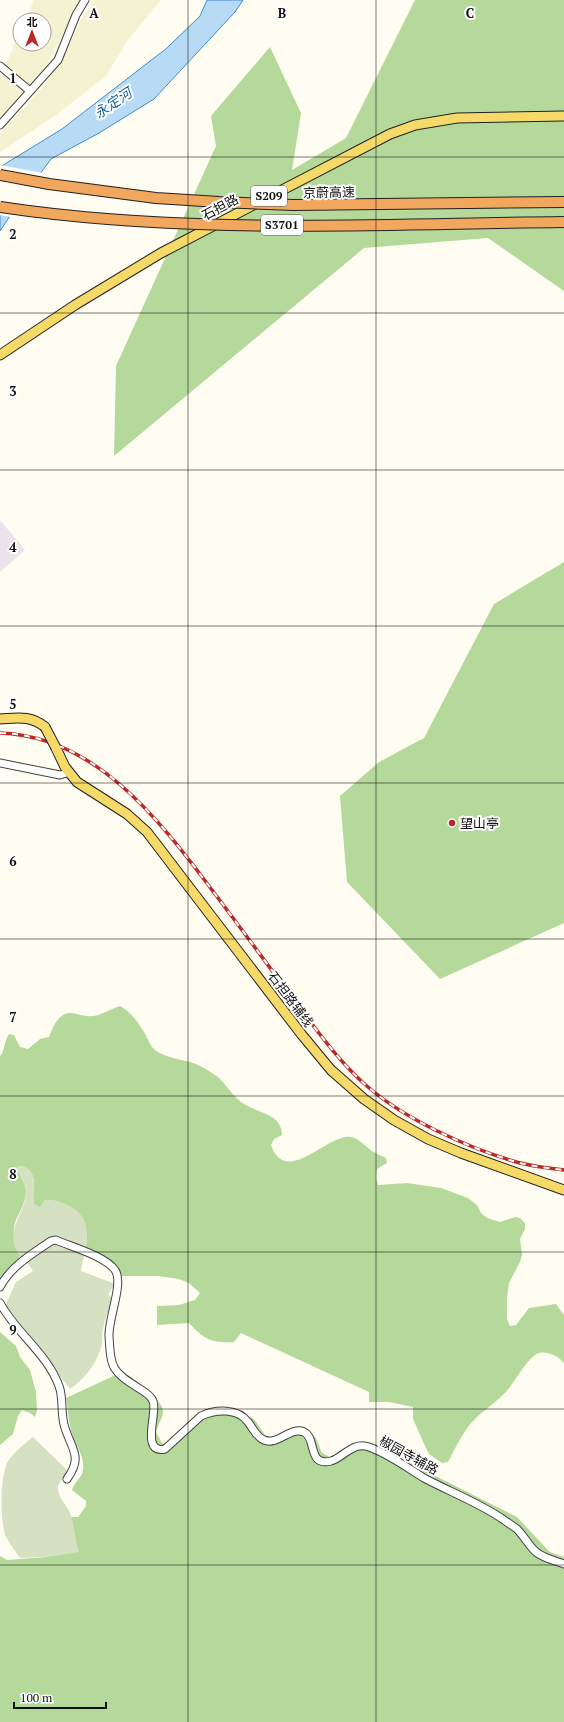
<svg xmlns="http://www.w3.org/2000/svg" width="564" height="1722" viewBox="0 0 564 1722" font-family="'PT Serif','Noto Sans SC',serif">
<style>
.industrial{fill:#ece3ed}
.farmland{fill:#f4f3d1}
.forest{fill:#b4d99a}
.cemetery{fill:#d5e1c2}
.water{fill:#b7dbf5;stroke:#3f8cca}
.pier{fill:#fffdf1}
.lines{fill:none;stroke-linecap:round;stroke-linejoin:round}
.minor-casing{stroke:#424242;stroke-width:9}
.major-casing{stroke:#202020;stroke-width:11}
.minor{stroke:#fff;stroke-width:7}
.major{stroke:#f5da6a;stroke-width:9}
.rail-casing{stroke:#bc292a;stroke-width:3.5}
.rail{stroke:#fff;stroke-width:2;stroke-dasharray:6;stroke-linecap:butt}
.major-bridge-casing{stroke:#202020;stroke-width:11;stroke-linecap:butt}
.highway-bridge-casing{stroke:#202020;stroke-width:12;stroke-linecap:butt}
.major-bridge{stroke:#f5da6a;stroke-width:9}
.highway-bridge{stroke:#f1a75d;stroke-width:10}
.grid{fill:none;stroke:#0f0f0f;stroke-width:1;stroke-opacity:0.55}
.poi-dot{fill:#bc292a;stroke:#fff;stroke-width:1.5}
.labels{text-anchor:middle;stroke-width:4;stroke-linejoin:round;paint-order:stroke}
.shield{fill:#fff;stroke:#575757;stroke-width:1}
.shield-label{font-size:12px;font-weight:bold;fill:#0f0f0f}
.street-label{font-size:13px;fill:#0f0f0f;stroke:#fff}
.poi-label{font-size:13px;fill:#0f0f0f;stroke:#fff;text-anchor:start}
.water-label{font-size:14px;font-style:italic;fill:#1a5f9e;stroke:#fff}
.grid-label{font-size:13px;text-anchor:middle;font-weight:bold;fill:#0f0f0f;stroke:#fff;stroke-width:4;stroke-linejoin:round;paint-order:stroke}
</style>
<rect width="100%" height="100%" fill="#fffdf1"/>
<!-- industrial -->
<path class="industrial" d="M0 520 25 550 0 572Z"/>
<!-- farmland -->
<path class="farmland" d="M34 0H81L46 66 31 86 5 67 20 32V44H44V20H25Z
M94 0H161L127 41 106 76 56 115 0 152V134L41 89 59 63 81 20Z
M2 73 20 86 25 92 0 121V78Z"/>
<!-- forest -->
<path class="forest" d="M415 0H564V291L488 238 364 248 114 456 116 366 216 146 211 116 270 47 301 113 292 170 346 138Z
M564 562V923L440 979 347 882 340 796 379 762 424 738 494 604Z
M120 1006C130 1011 138 1022 144 1032 148 1038 149 1045 155 1050 165 1058 181 1059 193 1063 199 1065 206 1069 212 1073 225 1080 231 1096 244 1104 258 1113 282 1114 282 1135L274 1139 271 1145C285 1185 322 1140 346 1137 357 1135 364 1146 372 1151 377 1154 382 1156 386 1158L387 1163 377 1169 376 1178 378 1185 407 1183 441 1188 468 1198 477 1205 481 1213 487 1218 500 1222 515 1217 520 1218 525 1223V1229L520 1239 522 1255 520 1262 509 1283 507 1298V1319L510 1326 516 1325 529 1308 556 1304 564 1315V1363C558 1356 548 1351 539 1353 530 1355 516 1379 510 1387 499 1402 480 1411 468 1427 460 1438 454 1450 448 1462L442 1463 429 1454 426 1448 413 1419V1407L389 1402H369V1392L241 1333 234 1342C211 1343 205 1340 189 1323L157 1325V1306L179 1305 195 1300 200 1293 189 1283 179 1279 158 1276H121L84 1255 87 1240 54 1201 45 1200 40 1208 34 1204C31 1187 41 1176 22 1166L17 1167C20 1175 25 1182 26 1191 26 1201 20 1211 16 1220 11 1232 15 1246 20 1256L0 1284V1056C5 1051 4 1041 9 1034L14 1035 20 1047 28 1049 40 1039 49 1037C53 1027 58 1013 71 1013 79 1014 85 1017 93 1016 102 1015 110 1009 120 1006Z
M0 1332 16 1346 20 1357 30 1370 36 1392 37 1410 35 1417 30 1413 22 1410 18 1416 13 1434 0 1445Z
M122 1372C132 1380 162 1397 163 1411 163 1418 158 1424 156 1432L162 1443 166 1444 211 1413 247 1415 254 1419 265 1435 269 1438 309 1432 316 1438 322 1453 330 1457 370 1445 378 1447 517 1517 544 1546 550 1552 564 1557V1722H0V1556L7 1560 47 1557 75 1539 71 1517H78L86 1506V1501L72 1490C74 1483 79 1480 82 1474 88 1458 72 1441 70 1426 68 1417 68 1407 66 1398Z"/>
<!-- cemetery -->
<path class="cemetery" d="M22 1166C40 1171 32 1191 34 1204L40 1208 45 1200C51 1199 60 1201 66 1204 97 1218 86 1245 81 1271L115 1284 108 1294 113 1299C109 1309 105 1319 103 1329 101 1334 103 1339 102 1344 97 1364 85 1378 70 1389L5 1306 16 1282 33 1271C28 1262 18 1257 15 1247 8 1227 25 1212 26 1193 26 1184 21 1176 17 1167Z
M33 1437 71 1474C67 1476 61 1479 59 1484 55 1493 64 1502 68 1509 75 1522 74 1538 79 1552L47 1557 20 1558C15 1551 9 1543 5 1535 0 1517 0 1479 7 1463 14 1452 23 1445 33 1437Z"/>
<!-- water -->
<path class="water" d="M207 0H243L235 12 154 99 99 133 51 159 20 201 0 231V167L62 129 167 48 200 16Z"/>
<!-- pier -->
<path class="pier" d="M0 165 43 173 11 217 0 215Z"/>
<g class="lines">
<defs>
<path id="minor" d="M0 66 30 91
M0 125 58 60 76 15 85 0
M0 763 60 775 70 772
M0 1287C11 1266 32 1254 51 1241L56 1240C72 1247 105 1256 115 1270 124 1283 108 1319 109 1336 111 1370 112 1371 140 1389 145 1392 151 1396 153 1401 158 1412 140 1454 165 1449L201 1416C216 1409 238 1408 248 1422 253 1428 256 1437 264 1440 278 1446 290 1426 304 1432 317 1438 307 1467 331 1461 344 1457 353 1441 369 1447 389 1454 406 1467 424 1478 450 1492 480 1503 504 1520 508 1523 513 1526 517 1529 524 1536 529 1546 536 1552 543 1558 556 1561 564 1564
M0 1303C16 1333 47 1353 59 1386 64 1399 60 1414 65 1428 72 1450 83 1457 67 1479"/>
<path id="major" d="M0 355 75 305 161 253 390 134 415 125 457 118 564 116
M0 719C17 718 31 715 45 727
M56 748 65 767 77 782 127 814 147 832 302 1035 331 1070 364 1099 394 1120 428 1139 461 1153 564 1190"/>
</defs>
<!-- minor casing -->
<use href="#minor" class="minor-casing"/>
<!-- major casing -->
<use href="#major" class="major-casing"/>
<!-- minor -->
<use href="#minor" class="minor"/>
<!-- major -->
<use href="#major" class="major"/>
<defs>
<path id="rail" d="M0 733C94 736 157 817 209 886 237 923 265 961 293 999 316 1029 339 1062 368 1087 405 1119 466 1147 513 1161 529 1166 547 1168 564 1170"/>
</defs>
<!-- rail casing -->
<use href="#rail" class="rail-casing"/>
<!-- rail -->
<use href="#rail" class="rail"/>
<defs>
<path id="major-bridge" d="M45 727 56 748"/>
<path id="highway-bridge" d="M0 175 49 184 156 198 219 202 293 205 564 202
M0 207C186 235 376 224 564 222"/>
</defs>
<!-- major-bridge casing -->
<use href="#major-bridge" class="major-bridge-casing"/>
<!-- highway-bridge casing -->
<use href="#highway-bridge" class="highway-bridge-casing"/>
<!-- major-bridge -->
<use href="#major-bridge" class="major-bridge"/>
<!-- highway-bridge -->
<use href="#highway-bridge" class="highway-bridge"/>
</g>
<!-- grid -->
<path class="grid" d="M188 0V1722M376 0V1722M0 157H564M0 313H564M0 470H564M0 626H564M0 783H564M0 939H564M0 1096H564M0 1252H564M0 1409H564M0 1565H564"/>
<!-- markers -->
<circle class="poi-dot" cx="452" cy="823" r="4"/>
<g class="labels">
<!-- shield labels -->
<g class="shield">
<rect x="251" y="186" width="36" height="20" rx="3"/>
<rect x="261" y="215" width="42" height="20" rx="3"/>
</g>
<g class="shield-label">
<text x="269" y="200">S209</text>
<text x="282" y="229">S3701</text>
</g>
<!-- street labels -->
<g class="street-label">
<text transform="translate(329 192) rotate(-1)" y="5">京蔚高速</text>
<text transform="translate(220 207) rotate(-28)" y="5">石担路</text>
<text transform="translate(291 999) rotate(53)" y="5">石担路辅线</text>
<text transform="translate(409 1455) rotate(29)" y="5">椒园寺辅路</text>
</g>
<!-- poi labels -->
<g class="poi-label">
<text x="460" y="828">望山亭</text>
</g>
<!-- water labels -->
<g class="water-label">
<text transform="translate(113 103) rotate(-34)" y="5">永定河</text>
</g>
</g>
<g class="grid-label">
<text x="94" y="18">A</text>
<text x="282" y="18">B</text>
<text x="470" y="18">C</text>
<text x="13" y="83">1</text>
<text x="13" y="239">2</text>
<text x="13" y="396">3</text>
<text x="13" y="552">4</text>
<text x="13" y="709">5</text>
<text x="13" y="866">6</text>
<text x="13" y="1022">7</text>
<text x="13" y="1179">8</text>
<text x="13" y="1335">9</text>
</g>
<!-- north arrow -->
<g transform="translate(32 32)"><circle r="19" fill="#ffffff" stroke="#9f9f9f"/>
<path d="M0-3L7 15L0 10L-7 15Z" fill="#bc292a"/>
<text y="-6" font-size="11" font-weight="bold" text-anchor="middle" fill="#0f0f0f">北</text>
</g>
<!-- scale -->
<path d="M14 1702v6h92v-6" fill="none" stroke="#0f0f0f" stroke-width="2"/>
<text x="20" y="1702" font-size="12" fill="#0f0f0f" stroke="#ffffff" stroke-width="3" paint-order="stroke">100 m</text>
</svg>
